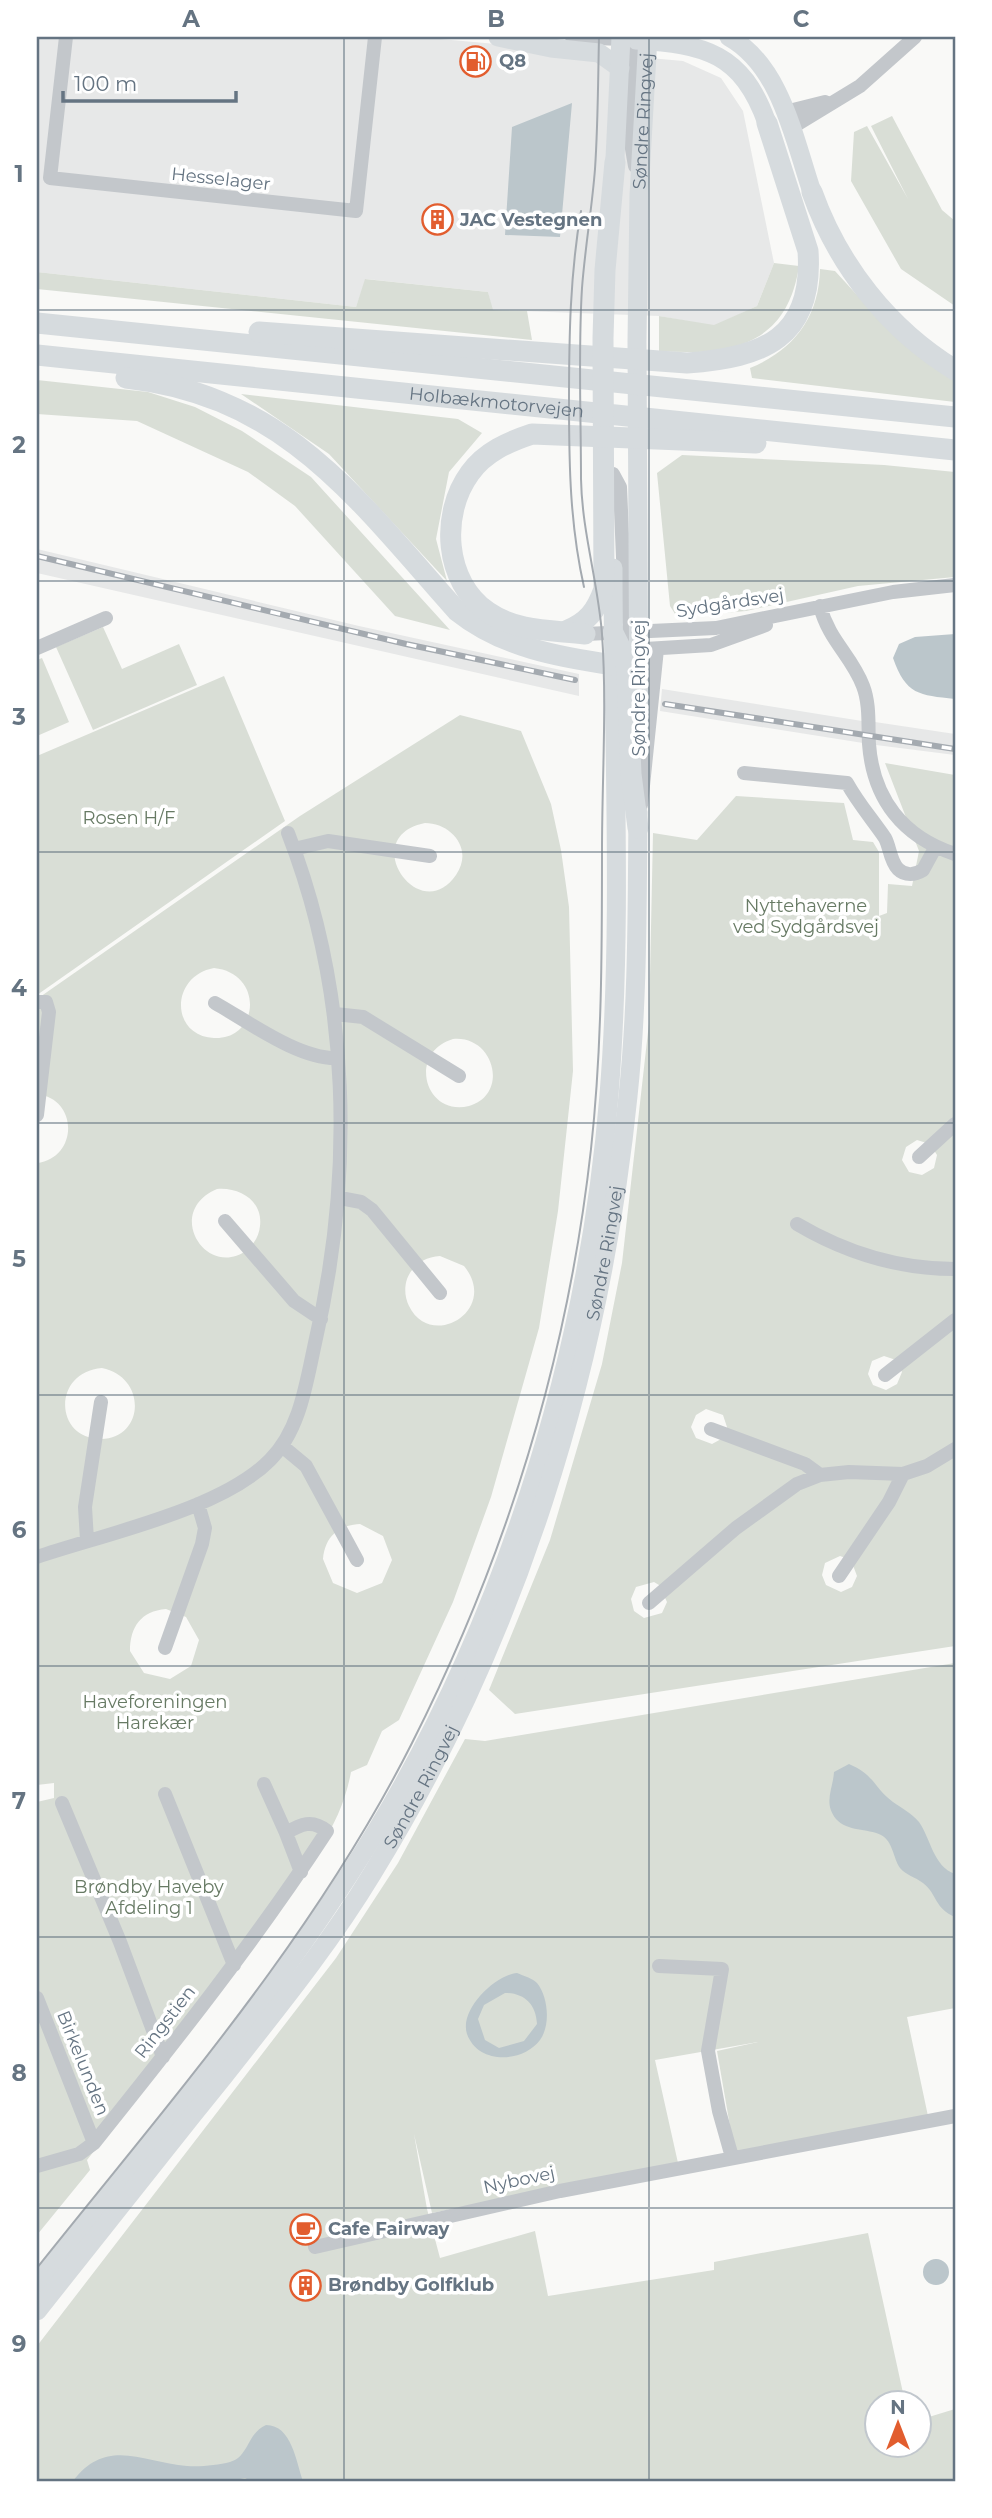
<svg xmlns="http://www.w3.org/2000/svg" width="992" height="2518" viewBox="0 0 992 2518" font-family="Montserrat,sans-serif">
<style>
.built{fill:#e7e8e8}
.green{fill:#d9ded6;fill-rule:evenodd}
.water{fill:#bbc6cb;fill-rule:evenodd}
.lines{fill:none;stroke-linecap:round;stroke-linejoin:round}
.minor{stroke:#c3c7cb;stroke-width:14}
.major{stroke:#d6dbde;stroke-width:19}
.highway{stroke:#d6dbde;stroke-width:21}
.tram{stroke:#a4aab0;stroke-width:2}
.rail-casing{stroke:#a4aab0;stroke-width:6}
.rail{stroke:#fff;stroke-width:3.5;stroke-dasharray:10;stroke-linecap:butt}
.grid{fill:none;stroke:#657482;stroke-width:2;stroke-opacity:0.55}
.labels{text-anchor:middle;stroke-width:7;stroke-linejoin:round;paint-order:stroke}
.poi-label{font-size:18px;font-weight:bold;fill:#657482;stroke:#fff;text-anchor:start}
.street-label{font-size:18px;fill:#657482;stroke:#fff}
.park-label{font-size:18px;fill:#677a64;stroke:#fff}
.neatline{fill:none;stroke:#657482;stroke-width:2.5}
.grid-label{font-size:23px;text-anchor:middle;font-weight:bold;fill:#657482}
</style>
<rect width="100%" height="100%" fill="#f9f9f7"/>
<!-- built -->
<path class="built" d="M37 37H418L683 61 721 78 743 111 774 263 757 306 714 326 659 316 492 310 488 292 366 279 356 307 37 272Z
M37 549 359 626 579 674V696L37 573Z
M662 689 862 721 863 743 660 711Z
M875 722 955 734V755L876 745Z"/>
<!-- green -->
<path class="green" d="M892 116 942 210 955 221V306L901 269 851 181 854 132 867 126 908 199 871 126Z
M774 263 799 266C787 347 728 356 659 351V316L714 325 757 306Z
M820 269 835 271 890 331 955 375V402L752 378 750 368C794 350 819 317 820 269Z
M37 272 356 307 365 279 488 292 493 310 527 311 532 340 37 289Z
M37 380 148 392 195 407 242 431 311 477 450 630 395 616 295 506 248 472 137 421 37 414Z
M241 394 458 419 482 433 449 472 436 539 447 581 329 454Z
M682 455 884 465 955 472V577L858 586 746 611 677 617 670 606 657 473Z
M103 627 122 669 179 644 197 685 93 730 56 647Z
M42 658 69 722 37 736V660Z
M224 676 285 821 37 995V756Z
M460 715 521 731 551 804 561 850 569 907 573 1071 558 1211 539 1328 491 1497 453 1602 399 1720 382 1731 367 1765 351 1772C341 1827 308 1865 277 1910 217 1996 151 2078 87 2160L90 2170 37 2235V1802L54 1798V1783L37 1785V1163C78 1158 79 1099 37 1094V999L300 816ZM425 823C451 823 474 849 456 875 420 928 356 837 425 823ZM214 968C264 973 260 1040 214 1038 170 1036 170 976 214 968ZM453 1039C494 1035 510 1094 469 1106 425 1117 407 1053 453 1039ZM217 1189C240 1187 263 1201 260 1226 259 1236 254 1244 247 1250 207 1280 163 1212 217 1189ZM440 1256 464 1266C500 1310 431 1351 409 1306 405 1298 404 1288 407 1279 413 1264 425 1257 440 1256ZM102 1368C147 1377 145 1438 101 1439 54 1439 52 1372 102 1368ZM360 1524 383 1536 392 1560 382 1583 357 1593 333 1583 323 1559C325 1537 338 1525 360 1524ZM166 1609 186 1617 199 1640 191 1666 170 1679 144 1673 130 1651C130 1627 141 1611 166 1609Z
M885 763 955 775V1646L515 1714 489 1690 550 1540 602 1364 622 1263 649 1023 653 833 697 840 736 796 844 803 853 840 873 842 879 852V916L887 913 888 884 912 886 919 851ZM917 1140 930 1144 937 1155 934 1168 922 1175 909 1172 902 1160 906 1147ZM884 1356 896 1360 902 1372 897 1384 886 1390 873 1385 868 1374 872 1361ZM706 1409 723 1415 727 1427 723 1438 712 1444 696 1438 691 1427 696 1415ZM840 1556 851 1560 857 1576 852 1587 841 1592 826 1585 822 1575 825 1563ZM654 1582 659 1585 667 1602 662 1613 644 1618 634 1611 631 1599 636 1587Z
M955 1663V2008L907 2017 928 2116 735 2155 717 2051 758 2042 655 2060 678 2163 432 2213 414 2134 427 2209 440 2258 535 2231 548 2296 714 2270V2262L868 2233 905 2402H876V2444H918L919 2420 955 2409V2481H37V2346L336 1958 398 1863 465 1739 485 1741Z"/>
<!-- water -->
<path class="water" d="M572 103 560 237 505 235 512 127Z
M955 634V699C919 695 906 695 893 658L899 644 915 637Z
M849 1764C875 1775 874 1788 893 1802 903 1809 911 1813 919 1822 931 1839 933 1866 955 1874V1917C934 1908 938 1895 923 1883 915 1877 906 1875 900 1868 893 1858 893 1841 881 1835 867 1828 848 1832 836 1819 823 1803 833 1789 834 1772Z
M517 1973C524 1976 532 1978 537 1983 548 1996 551 2025 540 2040 523 2063 478 2065 467 2034 459 2010 495 1975 517 1973ZM505 1993C524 1993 536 2004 537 2024L524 2041 499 2048 485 2040 478 2019 484 2005Z
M923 2272a13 13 0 1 1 26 0a13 13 0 1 1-26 0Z
M266 2425C292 2425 296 2462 303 2481H251L245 2478 230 2481H73C107 2436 144 2463 187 2466 201 2467 218 2465 230 2462 249 2457 247 2433 266 2425Z"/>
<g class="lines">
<!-- minor -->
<path class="minor" d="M66 37 50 178 356 211 375 37
M572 37 621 39
M631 37 633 50 630 137 635 166
M785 112 825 102
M791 128 860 86 915 37
M613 474 620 487 625 604 633 640
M820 606C829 641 851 655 863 686 870 704 868 725 869 744 873 799 903 837 955 854
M585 634 716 628 893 592 955 585
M37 648 106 618
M629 650 711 645 766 625
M744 773 847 783C858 803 872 819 885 838 890 847 890 861 898 869 905 876 915 875 923 870L935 848
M641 805 657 649
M294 849 328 841 430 856
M37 1002H46L49 1012 37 1115
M215 1003C249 1022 300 1060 338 1058
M335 1014 363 1017 459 1076
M919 1157 955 1124
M340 1198 361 1202 372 1210 440 1293
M225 1221 294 1301 321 1319
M797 1224C846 1253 898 1269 955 1269
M885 1375 955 1320
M711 1429 805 1464 820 1475
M282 1446 306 1466 357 1560
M87 1540 85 1507 101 1402
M37 1557C104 1534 221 1510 270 1460 300 1430 306 1384 315 1343 354 1175 351 995 288 833
M839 1576 889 1502 903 1474
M649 1603 736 1528 797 1484 820 1475 849 1472 903 1474 927 1466 955 1449
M165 1648 202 1544 205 1528 198 1504
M264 1784 286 1833
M165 1794 234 1965
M62 1803 120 1942 163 2057
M659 1966 722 1969 708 2051 719 2111 732 2157
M37 1998 94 2143
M37 2166 79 2154 94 2143C175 2042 256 1940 327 1831 312 1819 301 1824 286 1833L301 1872
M315 2247 560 2191 955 2116"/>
<!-- major -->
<g class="major">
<path d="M498 37 551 48 599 53 620 68"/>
<path d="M729 37C781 66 794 139 812 192"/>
<path d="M636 40C705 44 742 53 767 123"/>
<path d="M614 178 621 37"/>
<path id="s1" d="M639 744 637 342 639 195 648 37"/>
<path d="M37 2284C144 2149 257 2017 350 1873 499 1644 587 1366 609 1095 623 920 613 743 613 568"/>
<path id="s2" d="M37 2311C99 2233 161 2154 224 2076 275 2011 329 1945 372 1874 517 1639 600 1371 628 1096 638 1002 637 907 638 812"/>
</g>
<!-- highway -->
<g class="highway">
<path d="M812 192C838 265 888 329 955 370"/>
<path d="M37 323 955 417"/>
<path d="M259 332 687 363C763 358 814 338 808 251L767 123"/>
<path id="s3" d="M37 355 955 450"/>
<path d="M126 378C286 396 357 499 457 611 502 647 558 657 614 665"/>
<path d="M566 631C588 622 596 611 604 589L603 338 605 270 615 162"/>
<path d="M613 633 626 659 631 774 638 828"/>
<path d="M585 634C552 630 517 632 488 612 444 582 440 514 470 473 485 452 508 442 532 434L756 443"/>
</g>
<!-- tram -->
<path class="tram" d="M581 211C570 275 569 337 569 402 569 465 570 525 584 587
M37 2268C171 2100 315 1936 412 1743 506 1557 568 1356 591 1149 602 1049 602 950 602 850 602 778 607 705 602 634 598 582 582 532 581 479 581 416 578 351 582 288 585 248 592 208 595 169 598 125 598 81 599 37"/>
<defs>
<path id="rail" d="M37 556 406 644 575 680
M665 704 955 749"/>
</defs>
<!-- rail casing -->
<use href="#rail" class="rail-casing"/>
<!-- rail -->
<use href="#rail" class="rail"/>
</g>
<!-- grid -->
<path class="grid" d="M344 37V2481M649 37V2481M37 310H955M37 581H955M37 852H955M37 1123H955M37 1395H955M37 1666H955M37 1937H955M37 2208H955"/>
<!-- icons -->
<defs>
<symbol id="fuel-ring" viewBox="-11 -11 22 22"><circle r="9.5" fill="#fff" stroke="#e25d2e" stroke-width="1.5"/><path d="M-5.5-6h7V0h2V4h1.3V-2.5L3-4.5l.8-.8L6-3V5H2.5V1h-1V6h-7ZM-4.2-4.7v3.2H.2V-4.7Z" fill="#e25d2e"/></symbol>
<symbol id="building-ring" viewBox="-11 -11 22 22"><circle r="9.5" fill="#fff" stroke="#e25d2e" stroke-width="1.5"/><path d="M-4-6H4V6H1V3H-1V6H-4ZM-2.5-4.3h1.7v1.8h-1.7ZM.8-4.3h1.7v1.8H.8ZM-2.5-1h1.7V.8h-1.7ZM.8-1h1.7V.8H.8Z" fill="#e25d2e"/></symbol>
<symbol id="cafe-ring" viewBox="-11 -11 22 22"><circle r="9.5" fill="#fff" stroke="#e25d2e" stroke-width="1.5"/><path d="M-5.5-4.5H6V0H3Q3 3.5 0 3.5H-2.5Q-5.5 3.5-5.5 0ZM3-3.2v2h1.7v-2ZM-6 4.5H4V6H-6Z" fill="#e25d2e"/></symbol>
</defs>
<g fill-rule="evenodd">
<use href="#fuel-ring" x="458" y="44" width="35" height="35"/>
<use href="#building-ring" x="420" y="202" width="35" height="35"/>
<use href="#cafe-ring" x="288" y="2212" width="35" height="35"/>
<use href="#building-ring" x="288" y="2268" width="35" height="35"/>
</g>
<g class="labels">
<!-- poi labels -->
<g class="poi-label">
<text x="499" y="67">Q8</text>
<text x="460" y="226">JAC Vestegnen</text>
<text x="328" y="2235">Cafe Fairway</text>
<text x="328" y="2291">Brøndby Golfklub</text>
</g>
<!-- street labels -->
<g class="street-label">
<text dy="6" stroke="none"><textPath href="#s1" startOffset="623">Søndre Ringvej</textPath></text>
<text transform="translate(221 179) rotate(6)" y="6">Hesselager</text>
<text dy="6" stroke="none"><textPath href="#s3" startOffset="462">Holbækmotorvejen</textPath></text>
<text transform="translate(730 603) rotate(-9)" y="6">Sydgårdsvej</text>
<text transform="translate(639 688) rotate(-90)" y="6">Søndre Ringvej</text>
<text dy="6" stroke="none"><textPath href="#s2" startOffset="1218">Søndre Ringvej</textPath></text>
<text dy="6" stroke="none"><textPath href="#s2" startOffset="651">Søndre Ringvej</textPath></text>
<text transform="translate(165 2022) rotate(-52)" y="6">Ringstien</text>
<text transform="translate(83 2063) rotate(68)" y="6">Birkelunden</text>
<text transform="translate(519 2180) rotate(-12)" y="6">Nybovej</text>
</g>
<!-- park labels -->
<g class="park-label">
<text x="129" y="824">Rosen H/F</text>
<text x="806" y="912">Nyttehaverne<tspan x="806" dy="21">ved Sydgårdsvej</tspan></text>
<text x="155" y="1708">Haveforeningen<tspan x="155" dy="21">Harekær</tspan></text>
<text x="149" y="1893">Brøndby Haveby<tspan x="149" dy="21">Afdeling 1</tspan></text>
</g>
</g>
<!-- border -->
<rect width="992" height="2518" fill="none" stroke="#ffffff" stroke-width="77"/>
<!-- north arrow -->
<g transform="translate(898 2424)"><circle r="33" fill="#ffffff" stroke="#c1c7cd" stroke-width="2"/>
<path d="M0-5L12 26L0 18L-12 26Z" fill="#e25d2e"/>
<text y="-10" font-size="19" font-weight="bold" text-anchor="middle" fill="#657482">N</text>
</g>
<!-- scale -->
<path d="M63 91v10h173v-10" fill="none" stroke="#657482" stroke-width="3.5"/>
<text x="74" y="91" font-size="21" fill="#657482" stroke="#ffffff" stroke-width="5" paint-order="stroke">100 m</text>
<rect x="38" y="38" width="916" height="2442" class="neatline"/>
<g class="grid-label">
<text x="191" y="27">A</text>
<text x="496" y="27">B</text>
<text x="801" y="27">C</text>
<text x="19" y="182">1</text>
<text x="19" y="453">2</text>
<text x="19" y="725">3</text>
<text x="19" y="996">4</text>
<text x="19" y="1267">5</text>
<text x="19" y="1538">6</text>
<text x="19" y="1809">7</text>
<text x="19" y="2081">8</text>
<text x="19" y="2352">9</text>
</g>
</svg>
